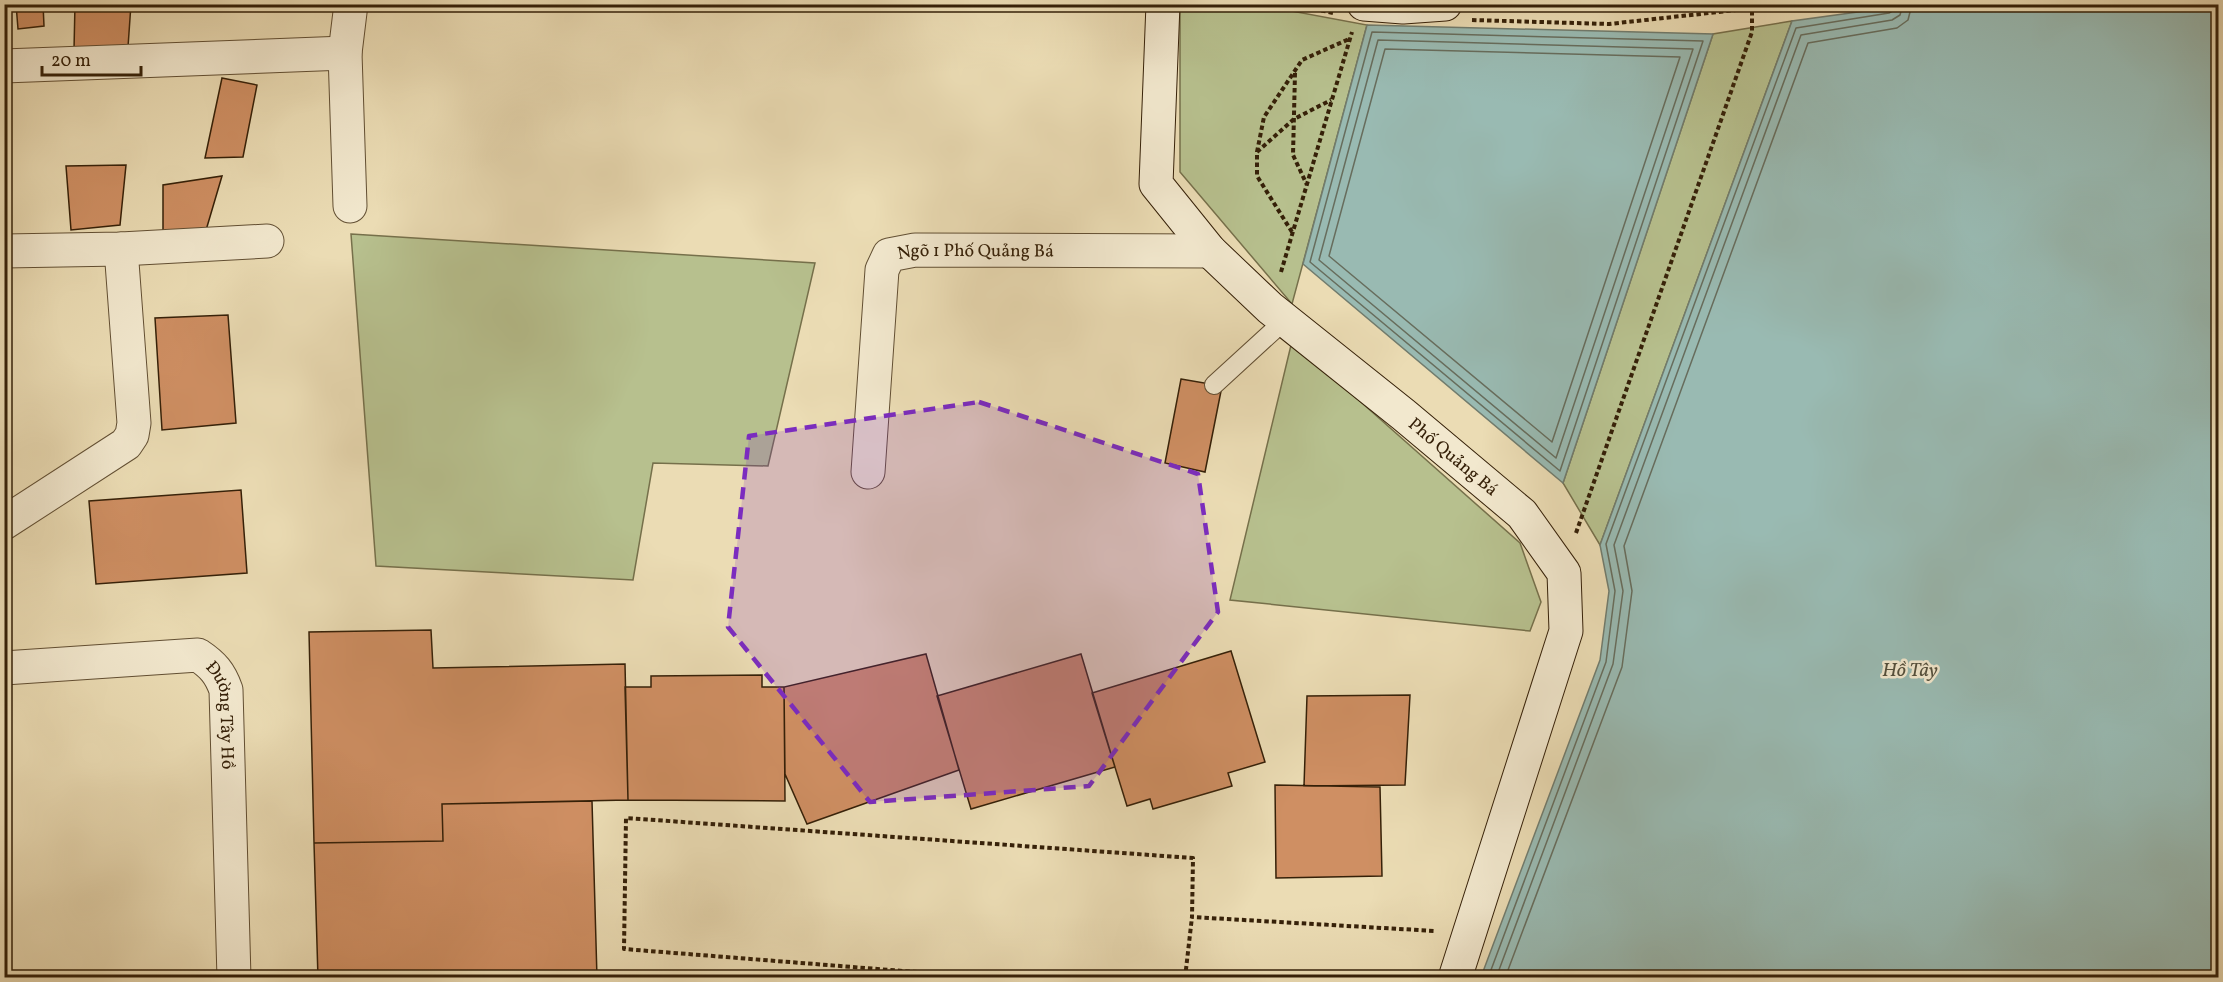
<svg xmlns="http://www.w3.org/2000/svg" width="2223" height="982" viewBox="0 0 2223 982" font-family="Vollkorn,serif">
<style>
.green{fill:#b7c08e;stroke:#76704b;stroke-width:1.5}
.water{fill:#99bab2;stroke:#717c6e;stroke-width:1.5}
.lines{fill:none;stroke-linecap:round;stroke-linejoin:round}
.shore{stroke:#676d5d;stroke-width:1.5}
.building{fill:#cf8f63;stroke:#352008;stroke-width:1.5}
.lane-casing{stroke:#624f33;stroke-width:20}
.street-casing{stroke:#624f33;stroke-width:35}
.secondary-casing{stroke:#352008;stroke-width:35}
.path{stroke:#352008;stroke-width:4;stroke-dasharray:4.5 3;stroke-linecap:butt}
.lane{stroke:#f2e8ce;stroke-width:18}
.street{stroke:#f2e8ce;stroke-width:33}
.secondary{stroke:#f2e8ce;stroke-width:33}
.marked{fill:#7b2cbf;fill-opacity:0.2;stroke:#7b2cbf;stroke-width:4.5;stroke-dasharray:12 8;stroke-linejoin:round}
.labels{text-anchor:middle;stroke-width:5;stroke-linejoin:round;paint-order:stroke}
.street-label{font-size:18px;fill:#352008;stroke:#f2e8ce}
.water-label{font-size:20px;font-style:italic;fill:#534e3b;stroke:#f2e8ce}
</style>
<rect width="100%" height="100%" fill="#ebdcb4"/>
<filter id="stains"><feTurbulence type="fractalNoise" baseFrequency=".00333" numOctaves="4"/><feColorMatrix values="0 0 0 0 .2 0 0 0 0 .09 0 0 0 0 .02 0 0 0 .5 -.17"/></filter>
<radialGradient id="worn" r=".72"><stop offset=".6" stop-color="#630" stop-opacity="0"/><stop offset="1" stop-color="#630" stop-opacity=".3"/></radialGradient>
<!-- green -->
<path class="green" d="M1180 5H1259L1367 25 1292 304 1180 172Z
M1792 21 1600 545 1563 483 1713 34Z
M351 234 815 263 768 466 653 463 633 580 376 566Z
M1292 341 1520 543 1541 602 1530 631 1230 600Z"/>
<!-- water -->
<path class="water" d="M1909 5H2218V977H1481L1600 660 1609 591 1600 545 1792 21Z
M1367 25 1713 34 1563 483 1303 264Z"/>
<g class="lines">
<!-- shore -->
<path class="shore" d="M1372 32 1703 41 1560 471 1310 262Z
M1378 40 1693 49 1556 458 1319 260Z
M1385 49 1680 57 1552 442 1329 256Z
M1488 978 1606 662 1615 591 1606 544 1796 28 1889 13 1894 10 1895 4
M1496 978 1613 664 1623 591 1614 545 1801 35 1892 20 1900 15 1903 4
M1505 978 1622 667 1632 591 1624 546 1808 43 1897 28 1908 20 1912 4"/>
</g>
<!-- building -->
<path class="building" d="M16 4H43L44 26 18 29Z
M75 4H131L128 47 74 50Z
M222 78 257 85 243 157 205 158Z
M126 165 120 225 71 230 66 166Z
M222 176 204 237 163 242V185Z
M228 315 236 423 162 430 155 318Z
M1181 379 1222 386 1205 472 1165 463Z
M241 490 247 573 96 584 89 501Z
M431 630 433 668 625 664 628 800 442 804 443 841 314 843 309 632Z
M1231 651 1265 762 1228 773 1232 786 1153 809 1150 799 1127 806 1092 693Z
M926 654 959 770 807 824 785 774 784 687Z
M1081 654 1115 767 971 809 937 696Z
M762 675V687H784L785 801 628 800 625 687H651V676Z
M1410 695 1405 785 1304 786 1307 696Z
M1275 785 1380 787 1382 876 1276 878Z
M592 801 597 978H318L314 843 443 841 442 804Z"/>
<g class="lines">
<defs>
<path id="lane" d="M1214 385 1285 320"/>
<g id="street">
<path d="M4 66 345 53"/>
<path d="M350 206 345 53 351 4"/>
<path d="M4 251 121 249 267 241"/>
<path id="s1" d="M868 472 882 270 889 255 915 250 1210 251"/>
<path d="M4 523 126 444 132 435 134 423 121 249"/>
<path id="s2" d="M4 668 198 655C213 665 220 673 226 690L234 978"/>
</g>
<g id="secondary">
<path id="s3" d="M1163 4 1156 184 1210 251 1270 308 1404 415 1522 514 1564 573 1566 631 1455 978"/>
<path d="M1364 4 1403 7 1445 4"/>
</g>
</defs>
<!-- lane casing -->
<use href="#lane" class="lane-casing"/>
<!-- street casing -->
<use href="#street" class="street-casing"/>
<!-- secondary casing -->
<use href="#secondary" class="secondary-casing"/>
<!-- path -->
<path class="path" d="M1292 4 1333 13
M1472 20 1609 24 1791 4
M1295 73 1293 155 1307 185
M1257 152 1294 119 1331 100
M1292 232 1257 176V152L1264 117 1302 60 1349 39
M1281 272 1352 32
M1576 533 1752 32V9
M992 978 624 949 626 818 1193 858 1192 917 1435 931
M1185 978 1192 917"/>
<!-- lane -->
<use href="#lane" class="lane"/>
<!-- street -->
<use href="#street" class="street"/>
<!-- secondary -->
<use href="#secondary" class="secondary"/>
</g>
<!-- marked area -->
<path class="marked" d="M979 402 1198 474 1218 612 1089 786 870 802 728 627 749 436Z"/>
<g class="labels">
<!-- street labels -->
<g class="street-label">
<text dy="6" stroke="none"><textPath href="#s1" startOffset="306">Ngõ 1 Phố Quảng Bá</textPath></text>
<text dy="6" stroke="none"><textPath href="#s3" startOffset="585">Phố Quảng Bá</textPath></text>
<text dy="6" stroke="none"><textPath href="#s2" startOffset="264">Đường Tây Hồ</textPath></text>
</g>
<!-- water labels -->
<g class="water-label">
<text x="1910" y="676">Hồ Tây</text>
</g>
</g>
<!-- margin -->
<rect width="2223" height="982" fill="none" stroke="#ebdcb4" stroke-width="24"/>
<rect x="6" y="6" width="2211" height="970" fill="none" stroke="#352008" stroke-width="3"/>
<rect x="12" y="12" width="2199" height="958" fill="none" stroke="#352008" stroke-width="1.5"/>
<!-- scale -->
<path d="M42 66v9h99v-9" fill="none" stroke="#352008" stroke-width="3"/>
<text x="51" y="66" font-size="18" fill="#352008" stroke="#f2e8ce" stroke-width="4.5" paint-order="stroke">20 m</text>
<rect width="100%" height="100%" filter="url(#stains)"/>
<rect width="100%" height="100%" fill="url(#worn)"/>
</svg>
